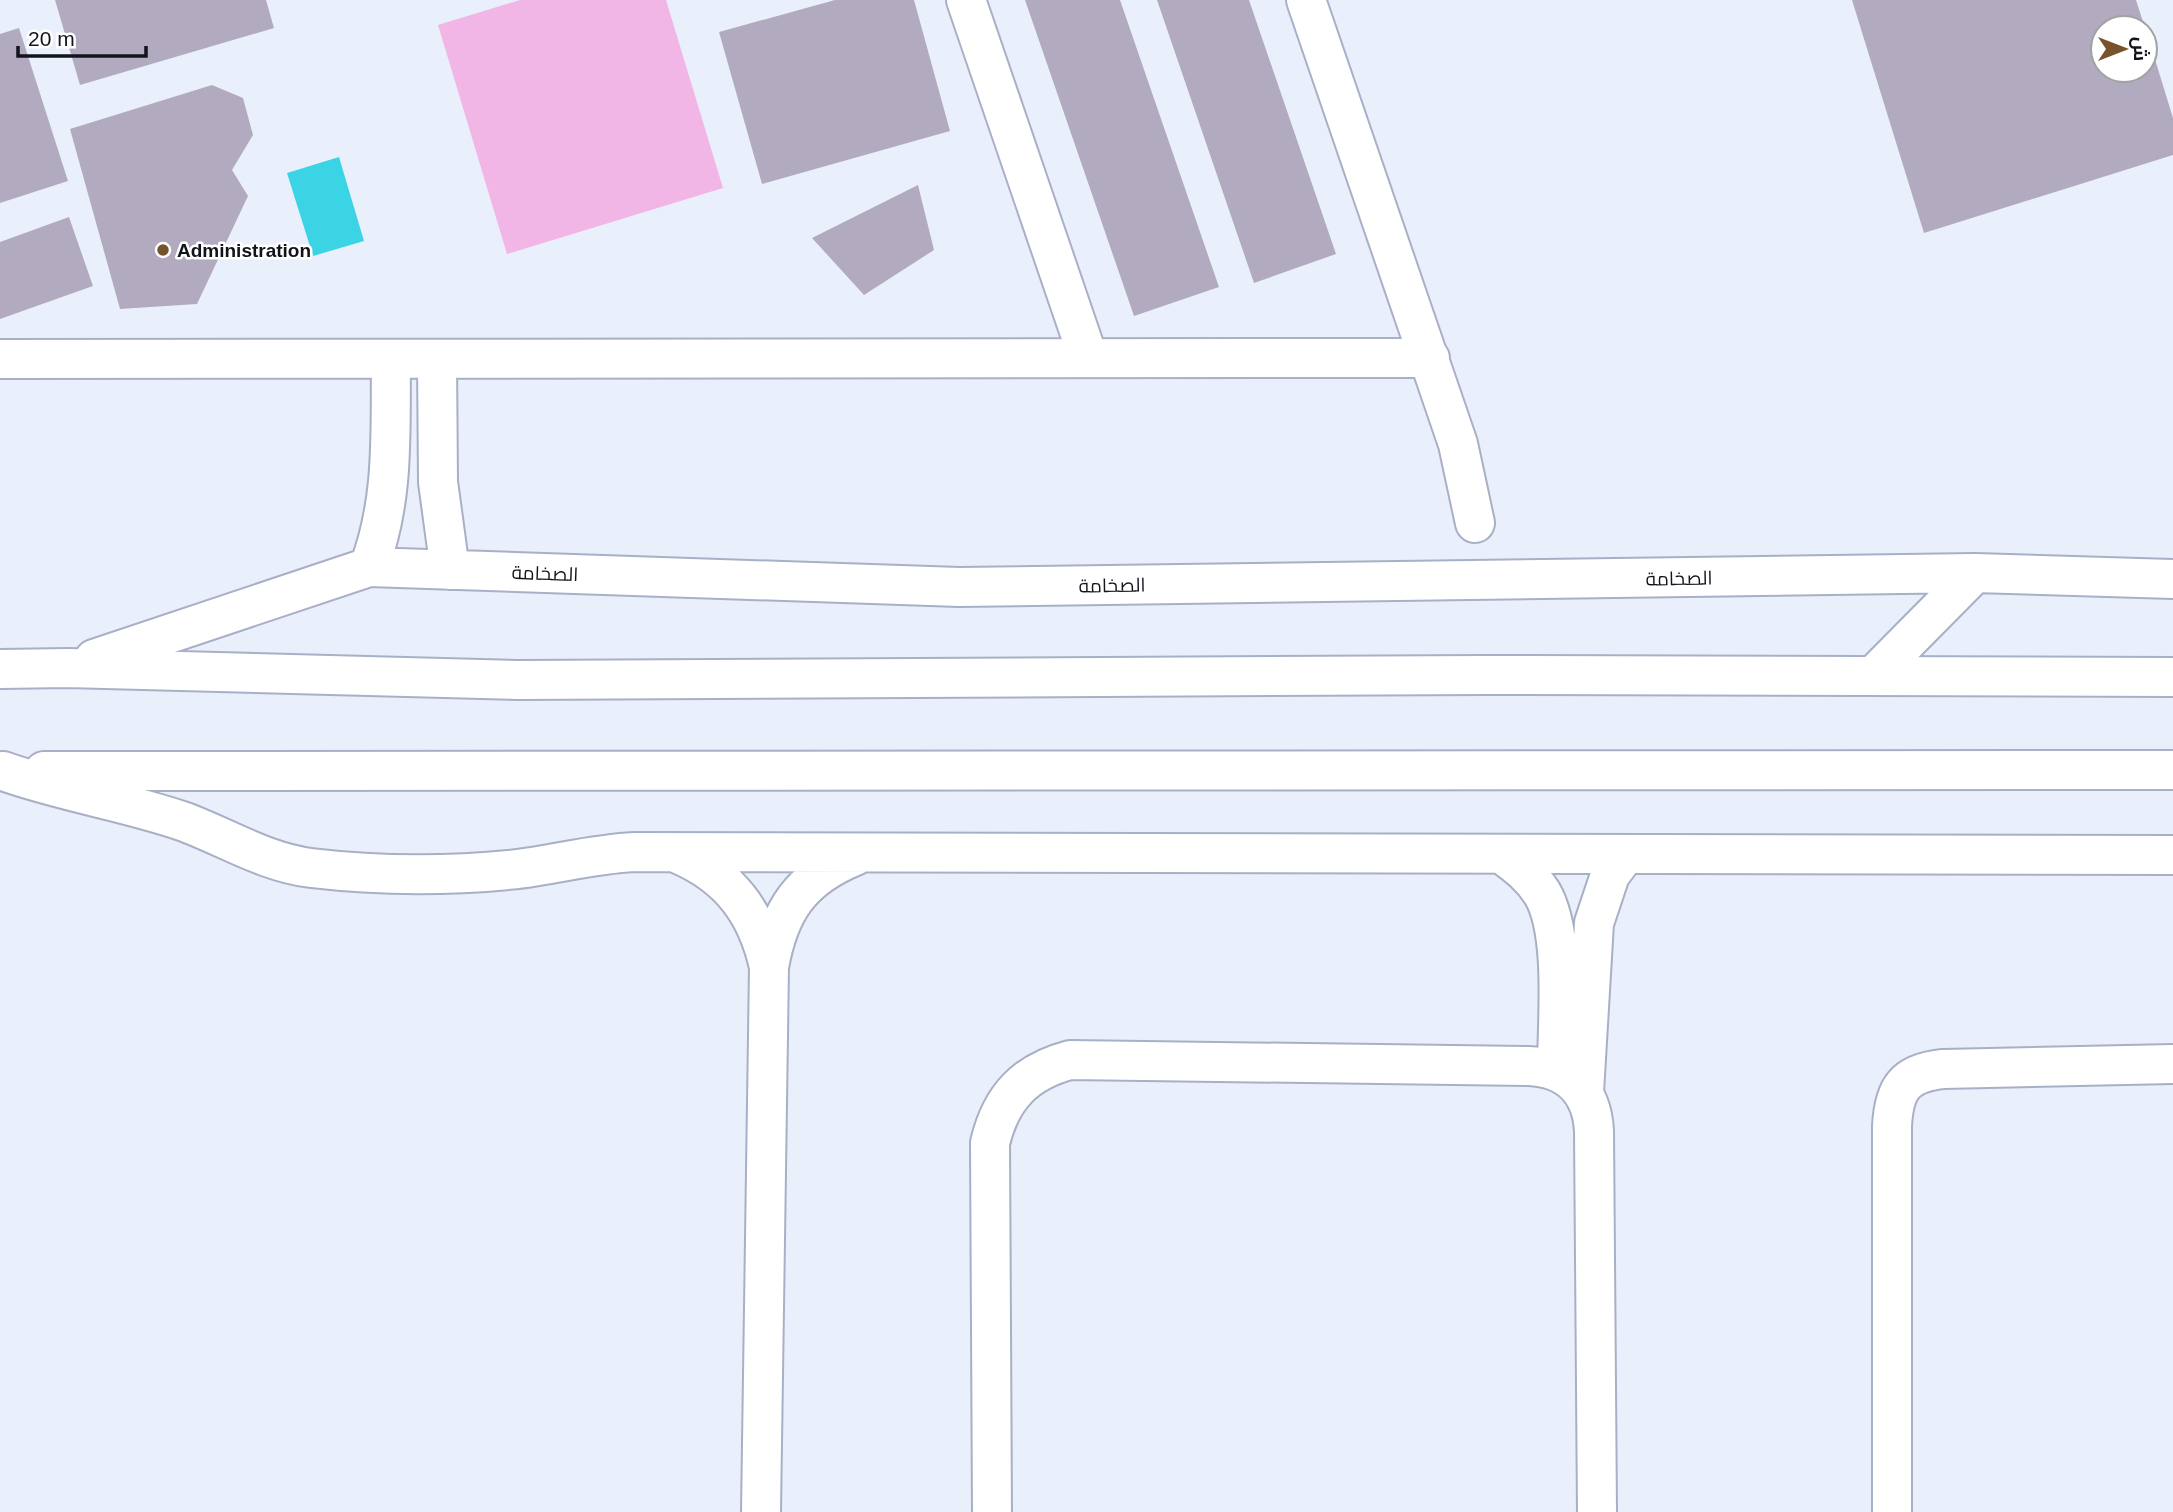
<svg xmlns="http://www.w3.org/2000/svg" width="2173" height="1512" viewBox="0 0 2173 1512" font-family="Helvetica,Cairo,sans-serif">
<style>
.green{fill:#f1b5e6}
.water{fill:#3bd4e5}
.building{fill:#b2abc0}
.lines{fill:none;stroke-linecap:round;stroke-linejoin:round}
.minor-casing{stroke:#a9b0c5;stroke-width:42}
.minor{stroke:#fff;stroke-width:38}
.poi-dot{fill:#76532b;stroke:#fff;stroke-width:2.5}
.labels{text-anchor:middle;stroke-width:5;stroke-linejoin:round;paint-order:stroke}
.poi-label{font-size:19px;font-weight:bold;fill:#12141c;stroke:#fff;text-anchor:start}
.street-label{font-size:19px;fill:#12141c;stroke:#fff}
</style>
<rect width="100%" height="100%" fill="#eaeffc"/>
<!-- green -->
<path class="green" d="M520 0H666L723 188 507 254 438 25Z"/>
<!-- water -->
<path class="water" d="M339 157 364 241 313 256 287 173Z"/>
<!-- building -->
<path class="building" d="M55 0H266L274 28 80 85Z
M835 0H914L950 131 762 184 719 32Z
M1025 0H1120L1219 287 1134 316Z
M1157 0H1249L1336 254 1254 283Z
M1852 0H2136L2145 28H2103V70H2145L2146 30 2173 118V155L1924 233Z
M19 28 68 181 0 203V34Z
M212 85 243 98 253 135 232 170 248 196 197 304 120 309 70 129Z
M918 185 934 250 864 295 812 238Z
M69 217 93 286 0 319V242Z"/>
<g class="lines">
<defs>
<path id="minor" d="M966 0 1088 357
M1306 0 1458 444 1475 523
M0 359 1430 358
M437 360 438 482 450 570
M369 567C395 498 390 431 391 359
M94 659 369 567 959 587 1975 573 2173 579
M0 669 67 668 517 680 1485 675 2173 677
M1874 675 1975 573
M3 771C62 792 123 801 182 821 226 837 264 862 311 868 379 876 450 876 518 869 557 864 594 854 634 852L2173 855
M44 771 2173 770
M678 854C730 876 757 913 769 967
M1503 855C1518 866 1532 877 1542 893 1566 933 1557 1022 1557 1070
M1584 1092 1594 923 1610 875 1625 855
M761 1512 769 967C779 910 801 878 855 856
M992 1512 990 1143C1001 1097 1025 1072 1070 1060L1529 1066C1570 1068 1592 1092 1594 1131L1597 1512
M1892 1512V1126C1894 1089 1904 1073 1943 1069L2173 1064"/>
</defs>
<!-- minor casing -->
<use href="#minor" class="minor-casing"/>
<!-- minor -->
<use href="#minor" class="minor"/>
</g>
<!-- markers -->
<circle class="poi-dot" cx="163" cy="250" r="7"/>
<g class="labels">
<!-- poi labels -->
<g class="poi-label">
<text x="177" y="257">Administration</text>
</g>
<!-- street labels -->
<g class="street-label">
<text transform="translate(545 573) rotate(2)" y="7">الصخامة</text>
<text transform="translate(1679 578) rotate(-1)" y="7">الصخامة</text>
<text transform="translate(1112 585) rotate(-1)" y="7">الصخامة</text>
</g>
</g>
<!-- north arrow -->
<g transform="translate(2124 49) rotate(90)"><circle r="33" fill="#ffffff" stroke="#a0a1a4" stroke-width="2"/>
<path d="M0-5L12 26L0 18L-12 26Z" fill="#76532b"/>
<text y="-10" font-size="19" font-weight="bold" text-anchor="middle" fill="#12141c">ش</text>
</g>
<!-- scale -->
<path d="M18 46v10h128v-10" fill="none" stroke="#12141c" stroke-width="3.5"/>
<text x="28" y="46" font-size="21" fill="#12141c" stroke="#ffffff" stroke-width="5" paint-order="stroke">20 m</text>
</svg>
